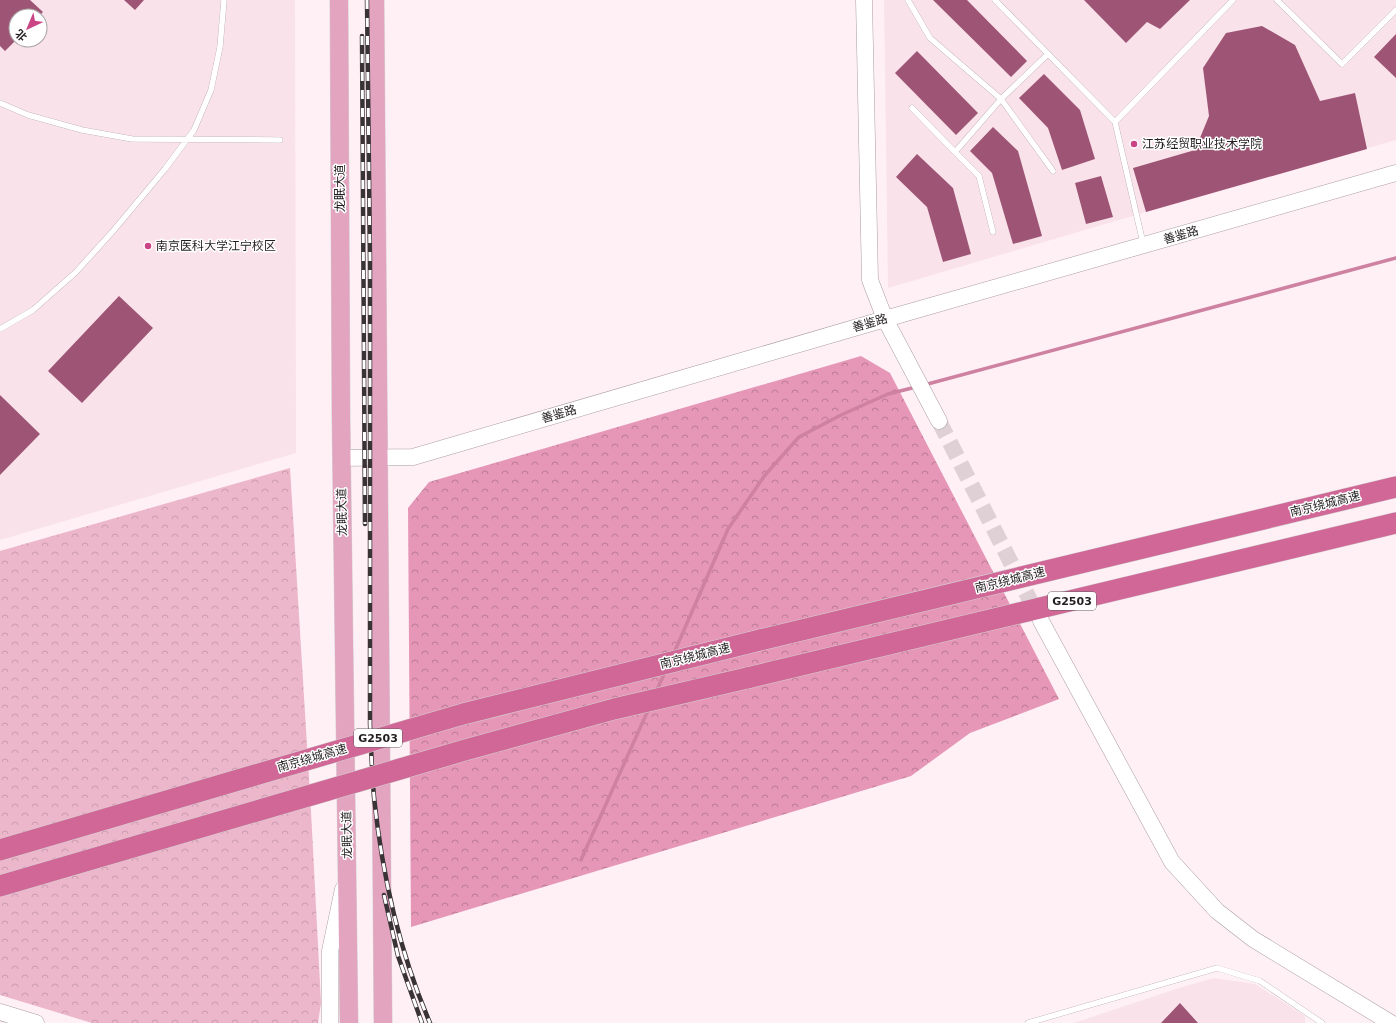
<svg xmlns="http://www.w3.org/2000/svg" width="1396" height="1023" viewBox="0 0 1396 1023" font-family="'DejaVu Sans','Noto Sans SC',sans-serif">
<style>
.built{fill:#f9e2ea;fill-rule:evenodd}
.forest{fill:url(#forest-crowns)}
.park{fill:url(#park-crowns)}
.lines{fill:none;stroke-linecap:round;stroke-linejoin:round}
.stream{stroke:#ce81a1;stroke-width:3.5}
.building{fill:#9e5575}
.secondary-tunnel{stroke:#ded0d5;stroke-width:16;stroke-dasharray:16 8;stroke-linecap:butt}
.lane-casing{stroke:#ab9ea3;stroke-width:6}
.secondary-casing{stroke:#ab9ea3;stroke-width:17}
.primary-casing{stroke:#d3d2d2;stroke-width:19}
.highway-casing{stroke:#d3d2d2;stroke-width:22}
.lane{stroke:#fff;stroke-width:5.5}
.secondary{stroke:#fff;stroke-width:16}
.primary{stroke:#e3a4c0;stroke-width:18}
.highway{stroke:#d06796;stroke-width:21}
.rail-casing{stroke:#393336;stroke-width:4.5}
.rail{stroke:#fff;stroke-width:3;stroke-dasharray:9;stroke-linecap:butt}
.highway-bridge-casing{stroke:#d3d2d2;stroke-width:22;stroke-linecap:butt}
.highway-bridge{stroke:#d06796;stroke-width:21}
.poi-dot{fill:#ca4586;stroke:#fff;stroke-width:1.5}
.labels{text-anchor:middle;stroke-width:3;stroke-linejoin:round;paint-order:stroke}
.shield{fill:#fff;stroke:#646162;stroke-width:1}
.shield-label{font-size:11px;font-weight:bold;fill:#221d1f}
.poi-label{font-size:12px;fill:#221d1f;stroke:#fff;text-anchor:start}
.street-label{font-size:12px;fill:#221d1f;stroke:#fff}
</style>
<defs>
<pattern id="forest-crowns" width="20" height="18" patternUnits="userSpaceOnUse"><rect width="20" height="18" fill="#e697b7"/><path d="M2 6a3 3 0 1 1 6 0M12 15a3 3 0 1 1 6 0" fill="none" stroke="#ba7b94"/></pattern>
<pattern id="park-crowns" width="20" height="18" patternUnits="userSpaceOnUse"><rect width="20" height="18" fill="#ecb6cb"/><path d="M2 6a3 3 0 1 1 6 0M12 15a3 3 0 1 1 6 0" fill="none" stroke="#ca9cae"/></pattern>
</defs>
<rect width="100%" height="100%" fill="#fff0f5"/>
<!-- built -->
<path class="built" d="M0 0H295L296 453 0 540ZM16 16H40V40H16Z
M884 0H1396V140L1146 212 888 288Z
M1214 978 1255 984 1305 1016V1023H1074L1179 988Z"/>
<!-- forest -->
<path class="forest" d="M861 356 890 373 1059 699 970 733 911 776 411 927 408 508 429 482Z"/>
<!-- park -->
<path class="park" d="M290 468 311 811 321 1003 318 1023H92L0 995V551Z"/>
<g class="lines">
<!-- stream -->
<path class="stream" d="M924 385 1396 258
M674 653 728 529 765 475 799 437 841 415 888 394 916 387
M656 692 665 672
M581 860 649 708"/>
</g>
<!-- building -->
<path class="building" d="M0 0H30L43 12 39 16H16V40L5 51 0 46Z
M124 0H144L135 10Z
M933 0H967L1027 61 1011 77Z
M1084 0H1190L1160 29 1147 22 1126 43Z
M1262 26 1295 45 1320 101 1355 93 1367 149 1146 212 1133 168 1195 150 1209 116 1203 68 1226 33Z
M1396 34V78L1374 57Z
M917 51 978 113 956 135 895 73Z
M1044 74 1080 110 1095 159 1062 170 1048 128 1019 98Z
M993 127 1018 151 1042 236 1013 244 992 173 970 151Z
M917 154 953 188 971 254 943 262 927 207 896 177Z
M1101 176 1113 217 1086 224 1075 183Z
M119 296 153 328 82 403 48 371Z
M0 395 40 434 0 475Z
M1180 1003 1198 1023H1161Z"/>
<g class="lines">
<!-- secondary-tunnel -->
<path class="secondary-tunnel" d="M939 421 1039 618"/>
<defs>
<path id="lane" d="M908 0 930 38 1001 99 1053 171
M995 0 1115 122 1143 243
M1277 0 1342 64 1396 10
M0 103 28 115 82 130 132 139 280 140
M912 108 955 152
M1115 122 1233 0
M993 232 979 176 955 152 1001 99 1048 54
M0 329 33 310 76 272 114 230 165 169 194 130 211 90 220 47 224 0
M1028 1023 1217 968 1260 981 1322 1023"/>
<path id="secondary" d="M864 0 870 280 885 319 939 421
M341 458 413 457 885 319 1396 173
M1041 621 1172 862 1217 911 1253 939 1391 1023
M0 1012 36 1023
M330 1023V951L343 889"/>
<path id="primary" d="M339 0 341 418 349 1023
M375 0 383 1023"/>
<path id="highway" d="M760 640 1396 487
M747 678 1396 523"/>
</defs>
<!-- lane casing -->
<use href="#lane" class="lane-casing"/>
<!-- secondary casing -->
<use href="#secondary" class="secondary-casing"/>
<!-- primary casing -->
<use href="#primary" class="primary-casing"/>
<!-- highway casing -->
<use href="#highway" class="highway-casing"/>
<!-- lane -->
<use href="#lane" class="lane"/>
<!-- secondary -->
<use href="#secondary" class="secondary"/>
<!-- primary -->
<use href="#primary" class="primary"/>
<!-- highway -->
<use href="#highway" class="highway"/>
<defs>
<path id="rail" d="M367 0 370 260V724C371 749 372 773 374 797 382 874 399 951 430 1023
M362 36 365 524
M384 895 398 956 422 1023"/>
</defs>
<!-- rail casing -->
<use href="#rail" class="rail-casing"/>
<!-- rail -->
<use href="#rail" class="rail"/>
<defs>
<path id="highway-bridge" d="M0 850 463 714 760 640
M0 886 465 750 614 709 747 678"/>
</defs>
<!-- highway-bridge casing -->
<use href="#highway-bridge" class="highway-bridge-casing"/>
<!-- highway-bridge -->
<use href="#highway-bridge" class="highway-bridge"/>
</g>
<!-- markers -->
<g class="poi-dot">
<circle cx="1134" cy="144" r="4"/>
<circle cx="148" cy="246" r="4"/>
</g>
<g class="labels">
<!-- shield labels -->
<g class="shield">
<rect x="1048" y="592" width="48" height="18" rx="3"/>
<rect x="354" y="729" width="48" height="18" rx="3"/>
</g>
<g class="shield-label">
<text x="1072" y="605">G2503</text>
<text x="378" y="742">G2503</text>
</g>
<!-- poi labels -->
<g class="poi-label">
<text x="1142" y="148">江苏经贸职业技术学院</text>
<text x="156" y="250">南京医科大学江宁校区</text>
</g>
<!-- street labels -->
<g class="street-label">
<text transform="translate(340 188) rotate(-90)" y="4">龙眠大道</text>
<text transform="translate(1181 235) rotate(-16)" y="4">善鉴路</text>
<text transform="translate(870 323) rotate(-16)" y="4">善鉴路</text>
<text transform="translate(559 414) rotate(-16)" y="4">善鉴路</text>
<text transform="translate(1325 504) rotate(-14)" y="4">南京绕城高速</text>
<text transform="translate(342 512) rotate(-91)" y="4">龙眠大道</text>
<text transform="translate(1010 580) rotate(-14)" y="4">南京绕城高速</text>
<text transform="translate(695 656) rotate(-14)" y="4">南京绕城高速</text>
<text transform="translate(312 758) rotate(-16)" y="4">南京绕城高速</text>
<text transform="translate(347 835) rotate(-91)" y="4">龙眠大道</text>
</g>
</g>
<!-- north arrow -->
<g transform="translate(28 28) rotate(224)"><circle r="19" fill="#ffffff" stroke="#a7a5a5"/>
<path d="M0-3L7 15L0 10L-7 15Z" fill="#ca4586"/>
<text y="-6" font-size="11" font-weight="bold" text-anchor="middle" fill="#221d1f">北</text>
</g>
</svg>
